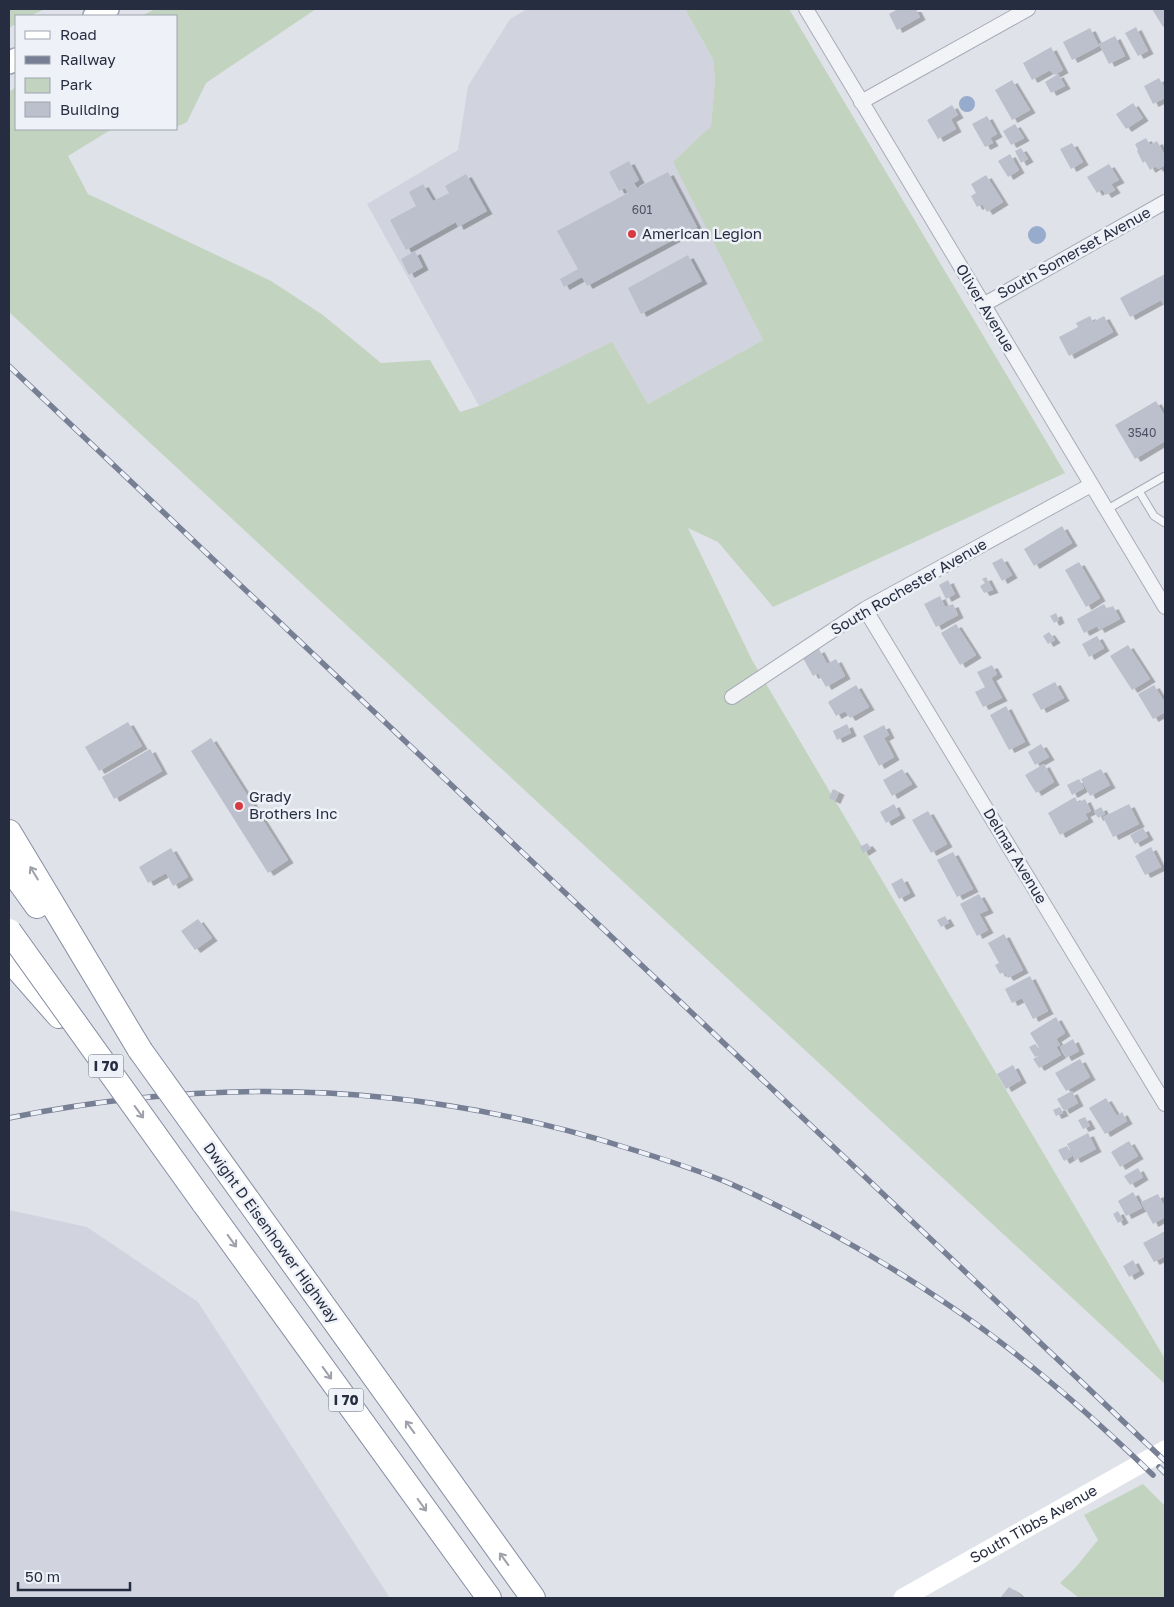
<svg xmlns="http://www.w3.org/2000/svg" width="1174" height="1607" viewBox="0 0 1174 1607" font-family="'Golos Text',sans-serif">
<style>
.built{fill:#d1d4de}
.green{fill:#c2d4bf}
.water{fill:#97abcc}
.building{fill:#bcc0cc;filter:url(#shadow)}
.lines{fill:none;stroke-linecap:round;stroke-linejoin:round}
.service-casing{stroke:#a8acb7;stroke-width:9}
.minor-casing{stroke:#a8acb7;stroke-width:16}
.primary-casing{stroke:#9da4b6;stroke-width:24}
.motorway-casing{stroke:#858da1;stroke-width:26}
.service{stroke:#f2f3f7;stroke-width:7}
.minor{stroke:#f2f3f7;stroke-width:14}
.secondary{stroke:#fff;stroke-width:19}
.primary{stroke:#fff;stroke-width:21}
.motorway{stroke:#fff;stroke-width:24}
.rail-casing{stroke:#777f94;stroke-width:5.5}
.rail{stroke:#eef1f7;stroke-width:4;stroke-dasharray:11;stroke-linecap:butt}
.motorway-bridge-casing{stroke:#858da1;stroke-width:26;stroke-linecap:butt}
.motorway-bridge{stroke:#fff;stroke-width:24}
.oneway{stroke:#9ea0aa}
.poi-dot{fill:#d83a41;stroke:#eef1f7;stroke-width:2}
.labels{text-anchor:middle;stroke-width:5;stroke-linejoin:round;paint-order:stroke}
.number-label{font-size:12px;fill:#4c5264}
.shield{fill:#eef1f7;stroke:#636878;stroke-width:1}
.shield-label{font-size:14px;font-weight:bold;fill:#272d41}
.poi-label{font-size:15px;fill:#272d41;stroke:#eef1f7;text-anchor:start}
.street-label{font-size:15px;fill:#272d41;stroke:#eef1f7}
</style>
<defs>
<filter id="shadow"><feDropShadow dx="5.5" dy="3" stdDeviation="0" flood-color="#0004"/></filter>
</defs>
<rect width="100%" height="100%" fill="#dfe2e9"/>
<!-- built -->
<path class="built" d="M527 9H685L713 59 715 80 711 126 674 162 763 340 648 404 612 343 479 406 367 204 458 150 468 86 510 19Z
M9 1210 87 1227 198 1302 390 1598H9Z"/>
<!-- green -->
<path class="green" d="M9 9H45L30 16H16V24L9 28Z
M155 9H316L206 83 187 122 176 127V16H141Z
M685 9H789L1065 473 773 607 718 542 688 528 752 660 1165 1359V1384L9 312V92L16 87V129H112L68 156 88 194 271 281 323 315 381 363 430 360 460 412 479 406 612 342 648 404 763 340 673 162 711 126 715 80 713 59Z
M1143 1484 1165 1506V1598H1079L1060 1583 1076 1567 1098 1540 1084 1515Z"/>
<!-- water -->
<path class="water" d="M959 104a8 8 0 1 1 16 0a8 8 0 1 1-16 0Z
M1028 235a9 9 0 1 1 18 0a9 9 0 1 1-18 0Z"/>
<!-- building -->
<path class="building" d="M898 9H916L920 17 897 30 889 14Z
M1152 9H1165V26L1163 27Z
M1136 27 1148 51 1138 56 1125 33Z
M1090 28 1099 46 1072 60 1063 42Z
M1115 36 1125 56 1109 64 1099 44Z
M1051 47 1063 70 1054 75 1050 70 1032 80 1023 63Z
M1058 74 1065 86 1051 93 1045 82Z
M1159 78 1165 89V98L1153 104 1144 86Z
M1012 80 1030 110 1012 120 995 90Z
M1133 103 1143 118 1126 129 1116 114Z
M952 105 958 115 951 119 956 129 938 139 927 120Z
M987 116 997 134 990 138 993 143 985 147 972 124Z
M1015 124 1024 138 1011 145 1003 131Z
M1146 138 1150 145 1157 141 1165 156V165L1158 169 1156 166 1150 170 1145 161 1143 163 1137 151 1138 150 1135 144Z
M1072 143 1083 162 1071 169 1060 149Z
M1021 148 1028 159 1021 163 1015 151Z
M1010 154 1019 170 1008 177 998 161Z
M629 161 639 180 634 183 637 188 668 172 697 227 587 286 582 277 564 287 560 279 578 269 557 231 628 193 625 188 619 191 609 172Z
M1109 164 1119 180 1111 184 1115 190 1106 195 1102 189 1097 193 1087 177Z
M466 174 487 211 458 227 456 222 406 250 390 220 416 206 409 192 423 184 433 201 449 193 445 186Z
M986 175 1003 202 987 212 982 204 977 207 971 196 976 193 971 184Z
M415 251 423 267 409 275 401 259Z
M688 255 702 281 641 314 628 288Z
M1165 274V307L1161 300 1130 317 1120 298Z
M1090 316 1093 322 1104 316 1113 332 1069 356 1059 337 1078 327 1076 323Z
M1156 401 1165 417V441L1135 459 1115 425Z
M1062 526 1072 543 1034 566 1024 549Z
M1002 558 1012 575 1002 581 992 563Z
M1079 562 1100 598 1086 607 1065 570Z
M986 577 993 590 984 593 980 586 985 583 982 579Z
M948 580 955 594 946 599 939 585Z
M940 596 945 607 953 604 958 615 936 627 924 604Z
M1104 604 1107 609 1113 606 1120 619 1099 630 1097 626 1084 633 1077 619Z
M1056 613 1059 620 1054 623 1050 616Z
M956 624 976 655 960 665 941 633Z
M1049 632 1055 640 1048 644 1043 636Z
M1097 636 1104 648 1089 657 1082 644Z
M1128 645 1150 679 1132 690 1110 656Z
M819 649 827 664 836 659 845 676 826 687 818 673 813 676 803 658Z
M992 665 997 674 991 678 1002 698 983 707 975 692 985 687 977 672Z
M1055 682 1064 698 1041 710 1032 694Z
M856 685 869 707 850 718 845 711 836 716 828 702Z
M1154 685 1165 703V712L1153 719 1138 694Z
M1006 706 1025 742 1009 750 990 715Z
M128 722 142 746 99 771 85 747Z
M847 724 851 733 837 740 833 731Z
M884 725 889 735 884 738 894 757 879 766 863 736Z
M211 738 288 860 268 873 191 751Z
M1041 744 1049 757 1035 765 1028 752Z
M150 749 162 771 114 799 102 777Z
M1044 764 1054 782 1036 793 1025 775Z
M902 769 912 784 892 796 883 780Z
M1101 769 1110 785 1090 796 1081 779Z
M1079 779 1084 788 1072 795 1067 785Z
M833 789 839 792 835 801 829 798Z
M1075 797 1078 803 1085 799 1091 811 1085 814 1088 819 1060 835 1048 813Z
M894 804 900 815 886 823 880 812Z
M1129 804 1139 824 1113 837 1103 817Z
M1101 807 1105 814 1098 818 1094 811Z
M928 811 947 844 931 853 912 820Z
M1143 828 1148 837 1135 844 1130 835Z
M867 843 871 848 863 853 860 847Z
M1151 847 1161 867 1145 875 1135 856Z
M171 848 188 877 173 886 166 873 148 883 139 867Z
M953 852 973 889 957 897 937 860Z
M902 878 910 893 899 899 891 884Z
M979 894 988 910 979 914 988 930 977 936 960 904Z
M945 916 949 923 941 927 937 920Z
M198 919 212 938 195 950 181 931Z
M1004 934 1023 970 1008 978 1004 972 1000 974 995 965 999 963 988 943Z
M1030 976 1048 1011 1033 1019 1022 998 1012 1003 1005 989Z
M1056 1017 1065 1033 1056 1039 1060 1045 1056 1047 1061 1055 1039 1068 1033 1059 1042 1054 1035 1057 1029 1047 1035 1044 1041 1051 1030 1033Z
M1073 1039 1079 1051 1066 1058 1060 1047Z
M1080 1059 1090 1077 1066 1091 1055 1073Z
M1013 1065 1021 1080 1006 1089 997 1074Z
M1072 1091 1078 1103 1064 1111 1057 1099Z
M1106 1098 1117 1116 1122 1112 1127 1121 1105 1134 1089 1108Z
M1060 1107 1063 1113 1056 1116 1053 1110Z
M1085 1117 1090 1126 1083 1129 1078 1120Z
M1088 1133 1096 1149 1075 1160 1067 1144Z
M1129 1141 1138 1156 1120 1167 1111 1152Z
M1067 1146 1072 1156 1064 1161 1058 1150Z
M1138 1168 1143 1177 1130 1185 1124 1176Z
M1133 1192 1142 1208 1126 1216 1118 1201Z
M1158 1194 1165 1208V1217L1153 1224 1141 1202Z
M1118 1211 1123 1220 1118 1223 1113 1214Z
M1165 1231V1256L1154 1262 1143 1243Z
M1133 1260 1139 1271 1129 1277 1123 1266Z
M1009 1587 1014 1590 1023 1598H1000Z"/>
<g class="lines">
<defs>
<path id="service" d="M1139 491 1154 516 1165 523
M1106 510 1165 476"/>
<path id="minor" d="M806 9 1165 607
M861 102 1028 9
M983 305 1165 202
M865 609 1165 1104
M732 697 865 609 1091 485"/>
<path id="primary" d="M94 16 108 9
M9 63 16 59"/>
<path id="motorway" d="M9 832 140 1050
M9 867 37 906
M9 959 59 1016
M247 1199 533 1598
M203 1202 489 1598"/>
</defs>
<!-- service casing -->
<use href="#service" class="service-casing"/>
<!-- minor casing -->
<use href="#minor" class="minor-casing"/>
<!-- primary casing -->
<use href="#primary" class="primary-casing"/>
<!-- motorway casing -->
<use href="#motorway" class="motorway-casing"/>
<!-- service -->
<use href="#service" class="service"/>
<!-- minor -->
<use href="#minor" class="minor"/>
<!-- secondary -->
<path class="secondary" id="s1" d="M903 1598 1165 1450"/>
<!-- primary -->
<use href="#primary" class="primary"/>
<!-- motorway -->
<use href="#motorway" class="motorway"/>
<defs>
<path id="rail" d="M9 366 1165 1461
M9 1118C216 1076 422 1083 624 1147 660 1158 696 1169 731 1184 808 1218 881 1259 950 1306 1023 1355 1090 1414 1153 1475
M1159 1467 1165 1473"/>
</defs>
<!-- rail casing -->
<use href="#rail" class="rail-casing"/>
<!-- rail -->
<use href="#rail" class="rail"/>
<defs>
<path id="motorway-bridge" d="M9 931 203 1202
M140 1050 247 1199"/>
</defs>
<!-- motorway-bridge casing -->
<use href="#motorway-bridge" class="motorway-bridge-casing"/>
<!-- motorway-bridge -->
<use href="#motorway-bridge" class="motorway-bridge"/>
</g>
<!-- one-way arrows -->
<defs><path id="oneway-shaft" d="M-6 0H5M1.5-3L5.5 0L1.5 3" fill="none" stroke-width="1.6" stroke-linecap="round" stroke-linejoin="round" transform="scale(1.25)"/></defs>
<g class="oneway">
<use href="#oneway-shaft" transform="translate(34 873) rotate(-121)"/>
<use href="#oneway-shaft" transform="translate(139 1112) rotate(54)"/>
<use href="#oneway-shaft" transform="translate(232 1241) rotate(54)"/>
<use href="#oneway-shaft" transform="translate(327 1373) rotate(54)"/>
<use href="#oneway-shaft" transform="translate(410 1427) rotate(-126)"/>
<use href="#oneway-shaft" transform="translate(422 1505) rotate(54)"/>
<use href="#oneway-shaft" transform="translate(504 1559) rotate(-126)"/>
</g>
<!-- markers -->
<g class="poi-dot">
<circle cx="632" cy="234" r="5"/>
<circle cx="239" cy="806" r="5"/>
</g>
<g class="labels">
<!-- number labels -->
<g class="number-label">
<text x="642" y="214">601</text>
<text x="1142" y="437">3540</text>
</g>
<!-- shield labels -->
<g class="shield">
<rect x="88.5" y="1054.5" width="35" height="23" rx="4"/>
<rect x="328.5" y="1388.5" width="35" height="23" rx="4"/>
</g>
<g class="shield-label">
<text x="106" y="1071">I 70</text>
<text x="346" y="1405">I 70</text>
</g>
<!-- poi labels -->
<g class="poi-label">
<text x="642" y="239">American Legion</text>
<text x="249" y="802">Grady<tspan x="249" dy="17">Brothers Inc</tspan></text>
</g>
<!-- street labels -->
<g class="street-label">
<text transform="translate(1074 253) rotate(-29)" y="5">South Somerset Avenue</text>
<text transform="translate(985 308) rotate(59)" y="5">Oliver Avenue</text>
<text transform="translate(909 587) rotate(-30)" y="5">South Rochester Avenue</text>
<text transform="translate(1015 856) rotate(59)" y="5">Delmar Avenue</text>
<text transform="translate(271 1233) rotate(54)" y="5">Dwight D Eisenhower Highway</text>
<text dy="5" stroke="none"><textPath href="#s1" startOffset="150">South Tibbs Avenue</textPath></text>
</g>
</g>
<!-- border -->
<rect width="1174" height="1607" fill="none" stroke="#272d41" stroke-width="20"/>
<!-- legend -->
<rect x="15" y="15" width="162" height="115" fill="#eef1f7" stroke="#9ea3ae"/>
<rect x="25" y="31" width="25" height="8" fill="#ffffff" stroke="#9ea3ae"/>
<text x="60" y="40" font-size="15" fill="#272d41">Road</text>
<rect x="25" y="56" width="25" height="8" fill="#777f94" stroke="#9ea3ae"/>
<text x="60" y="65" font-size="15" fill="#272d41">Railway</text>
<rect x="25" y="78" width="25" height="15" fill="#c2d4bf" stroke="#9ea3ae"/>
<text x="60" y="90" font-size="15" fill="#272d41">Park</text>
<rect x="25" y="102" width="25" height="15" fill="#bcc0cc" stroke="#9ea3ae"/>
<text x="60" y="115" font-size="15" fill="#272d41">Building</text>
<!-- scale -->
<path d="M18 1582v8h112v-8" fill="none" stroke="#272d41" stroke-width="2.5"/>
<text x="25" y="1582" font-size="15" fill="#272d41" stroke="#eef1f7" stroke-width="4" paint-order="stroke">50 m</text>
</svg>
